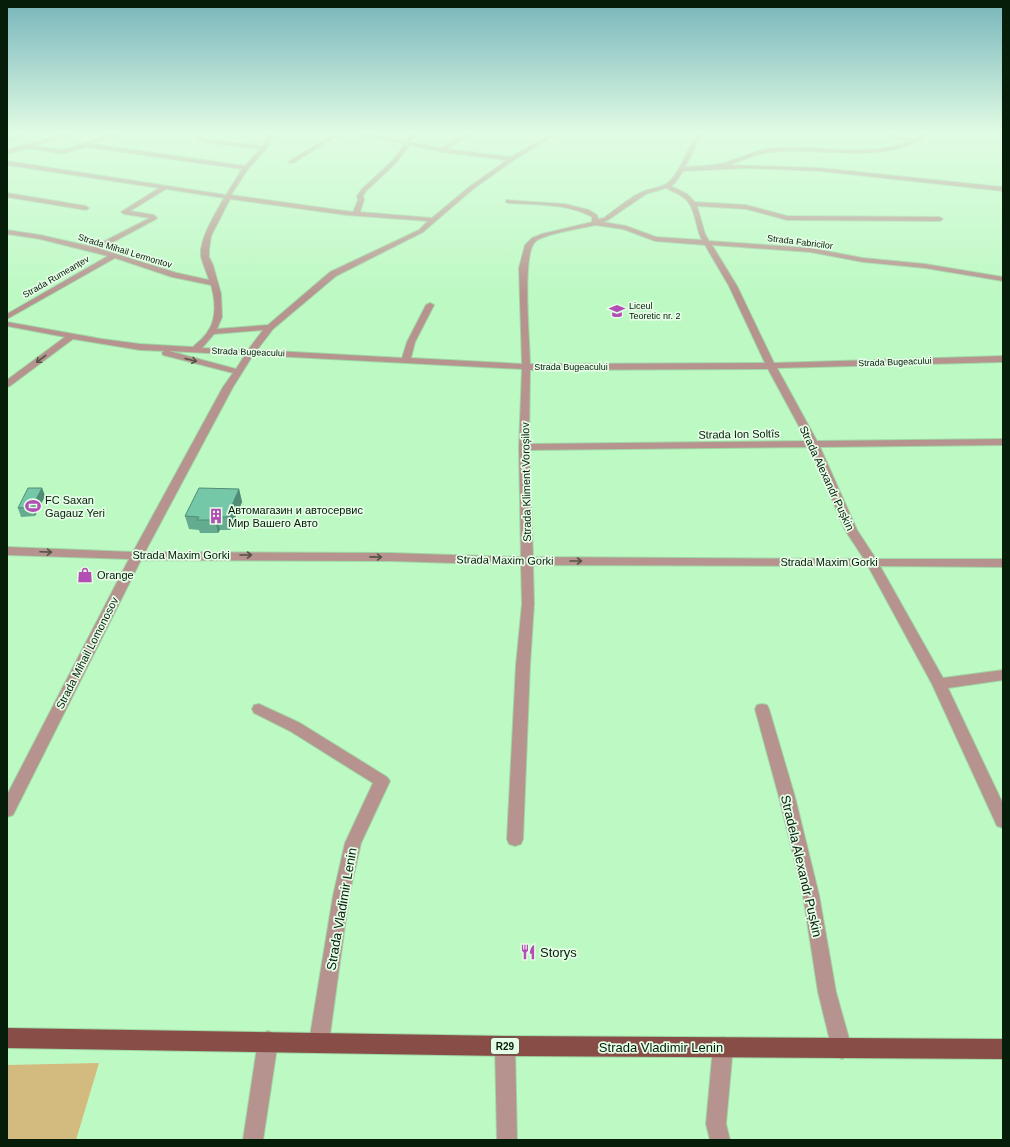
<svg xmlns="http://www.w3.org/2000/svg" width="1010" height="1147" viewBox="0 0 1010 1147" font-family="Helvetica,sans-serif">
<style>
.green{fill:#d3ba7f}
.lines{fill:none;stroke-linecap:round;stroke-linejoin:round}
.minor-casing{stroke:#a0d6a5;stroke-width:2}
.major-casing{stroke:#a0d6a5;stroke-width:2}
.minor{fill:#b6938f;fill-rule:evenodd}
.major{fill:#884d46;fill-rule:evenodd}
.wall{fill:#64ac90}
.shaded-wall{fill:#518c76}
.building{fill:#74c8a8;stroke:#518c76}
.oneway{stroke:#555246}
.labels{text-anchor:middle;stroke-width:3.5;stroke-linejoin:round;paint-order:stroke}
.far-street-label{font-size:9px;fill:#061d0a;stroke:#e5fce6}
.far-poi-label{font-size:9px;fill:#061d0a;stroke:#e5fce6;text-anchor:start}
.shield{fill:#e5fce6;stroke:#49604c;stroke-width:1}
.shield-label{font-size:10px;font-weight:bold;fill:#061d0a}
.street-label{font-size:11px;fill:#061d0a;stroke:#e5fce6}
.poi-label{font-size:11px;fill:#061d0a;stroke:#e5fce6;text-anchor:start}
.near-street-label{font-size:13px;fill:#061d0a;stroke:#e5fce6}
.near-poi-label{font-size:13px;fill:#061d0a;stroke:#e5fce6;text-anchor:start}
</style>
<rect width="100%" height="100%" fill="#bdf9c3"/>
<!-- green -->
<path class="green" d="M99 1063 76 1140H7V1065Z"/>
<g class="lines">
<defs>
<path id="minor" d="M22 134 24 135V137L7 142V138Z
M64 134H72L35 146 61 150 67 149 111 134H119L92 144 245 166 260 149 203 142 195 138 198 134H203L201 137 204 139 262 146 268 134H274L267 148 248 169 231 195 353 212 358 200 357 196 362 189 392 161 405 144 359 134H370L404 141 413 134H419L409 142 441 148 465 134H471L447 149 511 157 551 134H557L514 160 473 189 423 232 336 276 273 329 257 350 402 358 407 342 426 305 430 303 434 305 415 342 411 358 522 364 519 268 525 245 532 238 542 234 592 222V217C567 203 536 205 508 203L506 202V200L565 204 589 210 597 215 598 219 604 218C616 209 629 198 642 192 650 188 664 188 670 181 683 168 686 147 699 134H704L697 144 685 167C696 166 708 166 719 164 737 161 753 150 772 148 817 144 866 159 909 141L882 134C889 134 910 139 914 139 920 137 923 134 929 134 887 166 823 147 773 152 758 153 744 160 729 165L820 168 1003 187V191L820 171 747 168 683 171 675 183 671 186 687 194 695 202 746 205 787 216 940 217 943 219 940 221 787 220 746 209 697 206 705 234 709 241 810 248 863 258 925 264 1003 277V281L925 268 863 262 810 252 712 245 737 286 774 363 1003 356V362L777 368 817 441 1003 439V445L820 447 857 530 876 559H1003V567L880 566 943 678 1003 670V680L948 688 1003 804V828L997 826 932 684 868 566 533 565 534 604 530 665 523 839 521 844 515 846 509 844 507 839 516 665 522 604 521 565 390 561 141 560 13 815 7 817V795L129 559 7 555V547L133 552 223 387 233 373 163 355 162 353 164 351 140 350 73 339 10 386 7 387V380L65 337 7 326V322L102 339 140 344 193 347C198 342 205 337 208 331 217 318 215 299 211 285L172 277 115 258 7 319V314L108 256 40 239 7 234V230L40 235 93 247 150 218 124 214 121 212 159 188 7 165V161L226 195 242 169 86 147 61 154 29 148 7 154V150ZM410 145 442 152 507 160 469 187 432 218 360 212 364 200 363 196 366 191 396 163ZM666 188C671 191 678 193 683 197 696 206 695 227 702 240L656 237 626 226 603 222 608 220 646 194ZM166 189 224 198C216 213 199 239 201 256 202 262 207 273 209 280L177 273 100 249 156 219 157 218 154 215 130 211ZM230 199 346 215 428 221 419 230 330 272 268 325 217 329 222 317 221 294 213 265 209 257V250L211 236ZM595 225 623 229 655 241 705 245 729 286 765 363 530 364C530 343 521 252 536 241 547 233 580 229 595 225ZM263 330 248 350 202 348 214 334ZM169 351 245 355 236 369ZM253 355 522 369 519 447 521 557 390 553 145 552 233 387ZM768 369 807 441 529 444 530 370ZM810 447 845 530 864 559 533 557 529 450Z
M334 134H340L293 163 288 162Z
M7 193 86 206 89 208 86 210 7 197Z
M259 704 300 723 387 777 390 781 361 843 349 896 329 1042 326 1049 319 1052 312 1049 309 1042 333 896 345 843 373 783 290 731 254 713 252 709 254 705Z
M762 704 767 705 769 709 795 797 819 895 836 992 852 1049 849 1056 842 1059 835 1056 832 1049 818 992 803 895 779 797 755 709 757 705Z
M268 1031 275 1034 278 1041 263 1140H243L258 1041 261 1034Z
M505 1036 512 1039 515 1046 517 1140H497L495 1046 498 1039Z
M723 1037 730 1040 733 1047 726 1124 730 1140H710L706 1124 713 1047 716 1040Z"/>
<path id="major" d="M7 1028 505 1036 1003 1039V1059L505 1056 7 1048Z"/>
</defs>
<!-- minor casing -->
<use href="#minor" class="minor-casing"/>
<!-- major casing -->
<use href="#major" class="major-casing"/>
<!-- minor -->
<use href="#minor" class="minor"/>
<!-- major -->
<use href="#major" class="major"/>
</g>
<!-- wall -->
<path class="wall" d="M42 488 45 496 35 516 21 517 18 508Z
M239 489 242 502 230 530H220L218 533H200L199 530 189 529 185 516Z"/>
<!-- shaded-wall -->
<path class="shaded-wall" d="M42 488 45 496 35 516 32 507Z
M239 489 242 502 230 530 227 517Z
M217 517 220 530 218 533 215 520Z"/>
<!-- building -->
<path class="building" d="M28 488H42L32 507 18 508Z
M199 488 239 489 227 517H217L215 520H197L199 517 185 516Z"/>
<!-- one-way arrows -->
<defs><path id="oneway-shaft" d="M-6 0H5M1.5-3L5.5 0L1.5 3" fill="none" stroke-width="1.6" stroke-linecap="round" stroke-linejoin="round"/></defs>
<g class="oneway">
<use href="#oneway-shaft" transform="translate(41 359) rotate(143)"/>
<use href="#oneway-shaft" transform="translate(191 360) rotate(14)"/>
<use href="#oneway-shaft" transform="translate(46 552) rotate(2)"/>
<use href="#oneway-shaft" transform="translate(246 555)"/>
<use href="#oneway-shaft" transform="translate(376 557) rotate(1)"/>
<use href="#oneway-shaft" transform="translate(576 561)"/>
</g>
<!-- sky -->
<linearGradient id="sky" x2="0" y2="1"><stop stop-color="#77b5bb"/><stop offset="0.45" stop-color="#e1fce4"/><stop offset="1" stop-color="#e1fce4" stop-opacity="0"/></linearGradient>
<rect width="1010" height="295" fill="url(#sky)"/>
<!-- icons -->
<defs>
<symbol id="school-bare" viewBox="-9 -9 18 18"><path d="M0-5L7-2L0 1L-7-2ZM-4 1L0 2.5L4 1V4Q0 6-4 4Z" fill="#b34eb4" stroke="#e5fce6" stroke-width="2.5" paint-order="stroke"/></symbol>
<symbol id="stadium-bare" viewBox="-9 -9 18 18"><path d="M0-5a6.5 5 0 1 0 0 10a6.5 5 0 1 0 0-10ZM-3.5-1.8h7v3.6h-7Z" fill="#b34eb4" stroke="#e5fce6" stroke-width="2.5" paint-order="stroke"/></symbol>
<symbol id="building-bare" viewBox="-9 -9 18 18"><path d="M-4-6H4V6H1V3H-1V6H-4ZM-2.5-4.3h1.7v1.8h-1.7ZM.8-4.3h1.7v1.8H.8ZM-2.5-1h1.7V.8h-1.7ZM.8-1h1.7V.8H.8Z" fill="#b34eb4" stroke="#e5fce6" stroke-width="2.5" paint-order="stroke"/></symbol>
<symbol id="shop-bare" viewBox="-9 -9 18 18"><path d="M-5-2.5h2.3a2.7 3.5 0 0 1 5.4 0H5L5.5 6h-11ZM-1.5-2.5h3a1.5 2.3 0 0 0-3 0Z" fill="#b34eb4" stroke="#e5fce6" stroke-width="2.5" paint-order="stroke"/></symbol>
<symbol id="restaurant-bare" viewBox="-9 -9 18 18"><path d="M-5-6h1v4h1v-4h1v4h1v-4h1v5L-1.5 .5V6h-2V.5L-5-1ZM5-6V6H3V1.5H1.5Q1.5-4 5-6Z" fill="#b34eb4" stroke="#e5fce6" stroke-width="2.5" paint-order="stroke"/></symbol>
</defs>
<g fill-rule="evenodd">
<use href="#school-bare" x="606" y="300" width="22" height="22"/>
<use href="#stadium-bare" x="22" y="495" width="22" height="22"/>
<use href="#building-bare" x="205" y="505" width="22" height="22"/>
<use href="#shop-bare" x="74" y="564" width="22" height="22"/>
<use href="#restaurant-bare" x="517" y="941" width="22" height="22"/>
</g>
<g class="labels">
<!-- far-street labels -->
<g class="far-street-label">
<text transform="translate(800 242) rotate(7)" y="3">Strada Fabricilor</text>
<text transform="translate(125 251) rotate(17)" y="3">Strada Mihail Lermontov</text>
<text transform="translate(56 277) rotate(-30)" y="3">Strada Rumeanțev</text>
<text transform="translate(248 352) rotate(2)" y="3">Strada Bugeacului</text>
<text transform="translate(895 362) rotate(-2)" y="3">Strada Bugeacului</text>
<text x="571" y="370">Strada Bugeacului</text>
</g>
<!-- far-poi labels -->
<g class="far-poi-label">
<text x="629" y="309">Liceul<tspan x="629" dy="10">Teoretic nr. 2</tspan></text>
</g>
<!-- shield labels -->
<rect class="shield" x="491" y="1038" width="28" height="16" rx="3"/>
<g class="shield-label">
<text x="505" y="1050">R29</text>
</g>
<!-- street labels -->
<g class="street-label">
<text transform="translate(739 434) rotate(-1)" y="4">Strada Ion Soltîs</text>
<text transform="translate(827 478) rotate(65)" y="4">Strada Alexandr Pușkin</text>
<text transform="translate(526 482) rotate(-91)" y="4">Strada Kliment Voroșilov</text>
<text x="181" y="559">Strada Maxim Gorki</text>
<text transform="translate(505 560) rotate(1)" y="4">Strada Maxim Gorki</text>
<text x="829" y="566">Strada Maxim Gorki</text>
<text transform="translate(87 653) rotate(-63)" y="4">Strada Mihail Lomonosov</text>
</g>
<!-- poi labels -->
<g class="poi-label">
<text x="45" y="504">FC Saxan<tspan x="45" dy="13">Gagauz Yeri</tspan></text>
<text x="228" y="514">Автомагазин и автосервис<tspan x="228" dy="13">Мир Вашего Авто</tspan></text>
<text x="97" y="579">Orange</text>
</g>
<!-- near-street labels -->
<g class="near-street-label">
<text transform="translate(802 866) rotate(77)" y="5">Stradela Alexandr Pușkin</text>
<text transform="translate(341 909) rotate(-80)" y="5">Strada Vladimir Lenin</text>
<text x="661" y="1052">Strada Vladimir Lenin</text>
</g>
<!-- near-poi labels -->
<g class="near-poi-label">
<text x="540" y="957">Storys</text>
</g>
</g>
<!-- border -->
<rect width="1010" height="1147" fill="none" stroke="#061d0a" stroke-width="16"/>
</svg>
